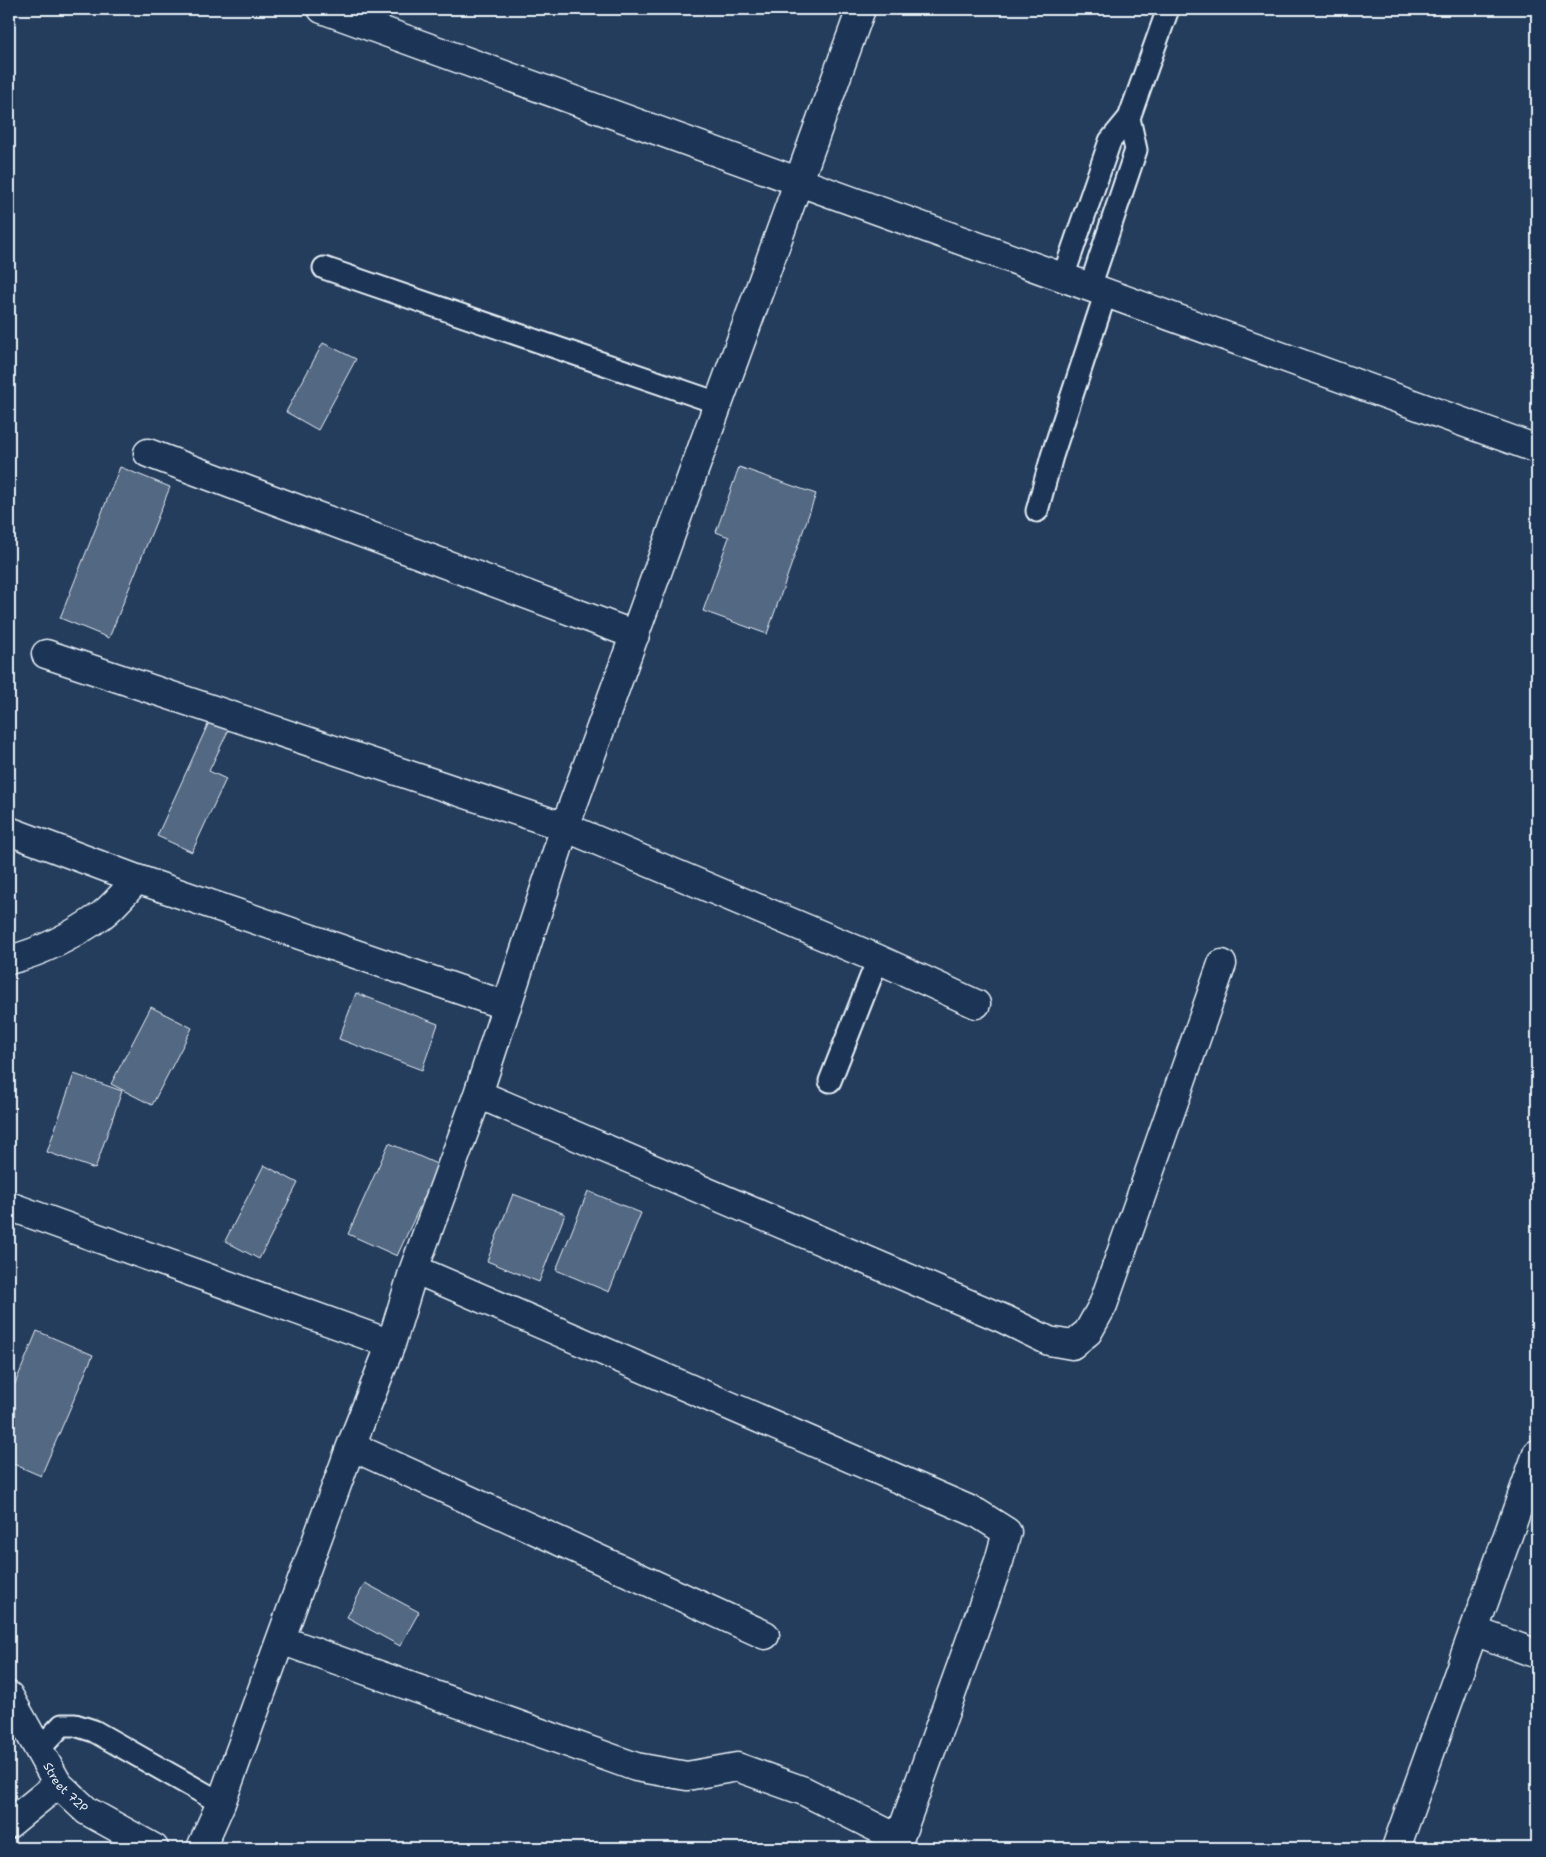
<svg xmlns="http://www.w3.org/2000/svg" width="1546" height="1857" viewBox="0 0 1546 1857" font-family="'Shantell Sans',sans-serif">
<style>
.building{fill:#536782;stroke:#e8f1f8}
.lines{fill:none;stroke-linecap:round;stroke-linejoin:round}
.service-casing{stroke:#e8f1f8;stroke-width:25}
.minor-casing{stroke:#e8f1f8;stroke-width:31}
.tertiary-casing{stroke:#e8f1f8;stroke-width:31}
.service{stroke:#1d3557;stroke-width:21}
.minor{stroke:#1d3557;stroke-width:28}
.tertiary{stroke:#1d3557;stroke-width:28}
.labels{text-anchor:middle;stroke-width:4.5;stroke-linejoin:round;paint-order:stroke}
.street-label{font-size:12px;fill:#e8f1f8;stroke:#1d3557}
</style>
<rect width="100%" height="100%" fill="#253d5d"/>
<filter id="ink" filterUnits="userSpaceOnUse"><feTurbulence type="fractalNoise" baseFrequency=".02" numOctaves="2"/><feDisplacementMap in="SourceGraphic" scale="10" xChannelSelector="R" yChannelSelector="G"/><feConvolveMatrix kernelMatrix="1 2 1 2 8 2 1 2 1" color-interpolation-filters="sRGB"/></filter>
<g filter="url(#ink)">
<!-- building -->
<path class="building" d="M323 343 356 359 318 430 286 412Z
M120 467 170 487 109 638 60 618Z
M739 467 816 494 767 634 703 611 729 537 716 532Z
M210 720 229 729 209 771 226 779 192 852 157 836Z
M356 993 438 1024 422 1070 339 1039Z
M151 1007 192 1028 152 1105 111 1084Z
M74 1074 122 1091 95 1169 47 1152Z
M389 1143 439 1165 397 1256 348 1234Z
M264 1165 298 1183 259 1259 225 1241Z
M588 1191 641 1213 609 1292 556 1270Z
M513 1194 565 1214 539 1282 487 1261Z
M37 1331 93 1355 41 1476 9 1462V1398Z
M365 1583 419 1612 400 1646 347 1617Z"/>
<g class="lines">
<defs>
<path id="service" d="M324 268 718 403
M1063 277 1110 141 1129 118 1168 9
M1090 287 1136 150 1129 118
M1037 511 1052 456 1106 292
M830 1081 878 959
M38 1750 62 1725H75L94 1731 221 1803"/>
<path id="minor" d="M322 9 1537 449
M148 453 635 635
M46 654 565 827 878 959 976 1004
M9 831 137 879 507 1006
M9 960C41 952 74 935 102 915 115 905 126 891 137 879
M478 1094 1004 1319 1049 1341 1072 1345 1088 1332 1103 1305 1222 964
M9 1206 391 1344
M414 1269 977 1513 1007 1532 999 1561 896 1848
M351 1446 765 1635
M1474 1631 1537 1654
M281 1640 636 1767 687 1776 737 1767 804 1791 899 1839
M9 1824 58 1784
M201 1848 221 1803 351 1446 391 1344 414 1269 478 1094 565 827 861 9
M1396 1848 1537 1454"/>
<g id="tertiary">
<path id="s1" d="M9 1696 58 1784 87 1811 154 1848"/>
</g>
</defs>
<!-- service casing -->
<use href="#service" class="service-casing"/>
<!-- minor casing -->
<use href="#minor" class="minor-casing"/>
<!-- tertiary casing -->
<use href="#tertiary" class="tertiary-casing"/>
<!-- service -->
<use href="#service" class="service"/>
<!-- minor -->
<use href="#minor" class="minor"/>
<!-- tertiary -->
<use href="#tertiary" class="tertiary"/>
</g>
</g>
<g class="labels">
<!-- street labels -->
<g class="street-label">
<text dy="4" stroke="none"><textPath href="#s1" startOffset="108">Street 72P</textPath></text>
</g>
</g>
<!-- margin -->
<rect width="1546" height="1857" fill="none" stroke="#1d3557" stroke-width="30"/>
<rect x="15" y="15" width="1516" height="1827" fill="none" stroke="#e8f1f8" stroke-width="2" filter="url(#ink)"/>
</svg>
